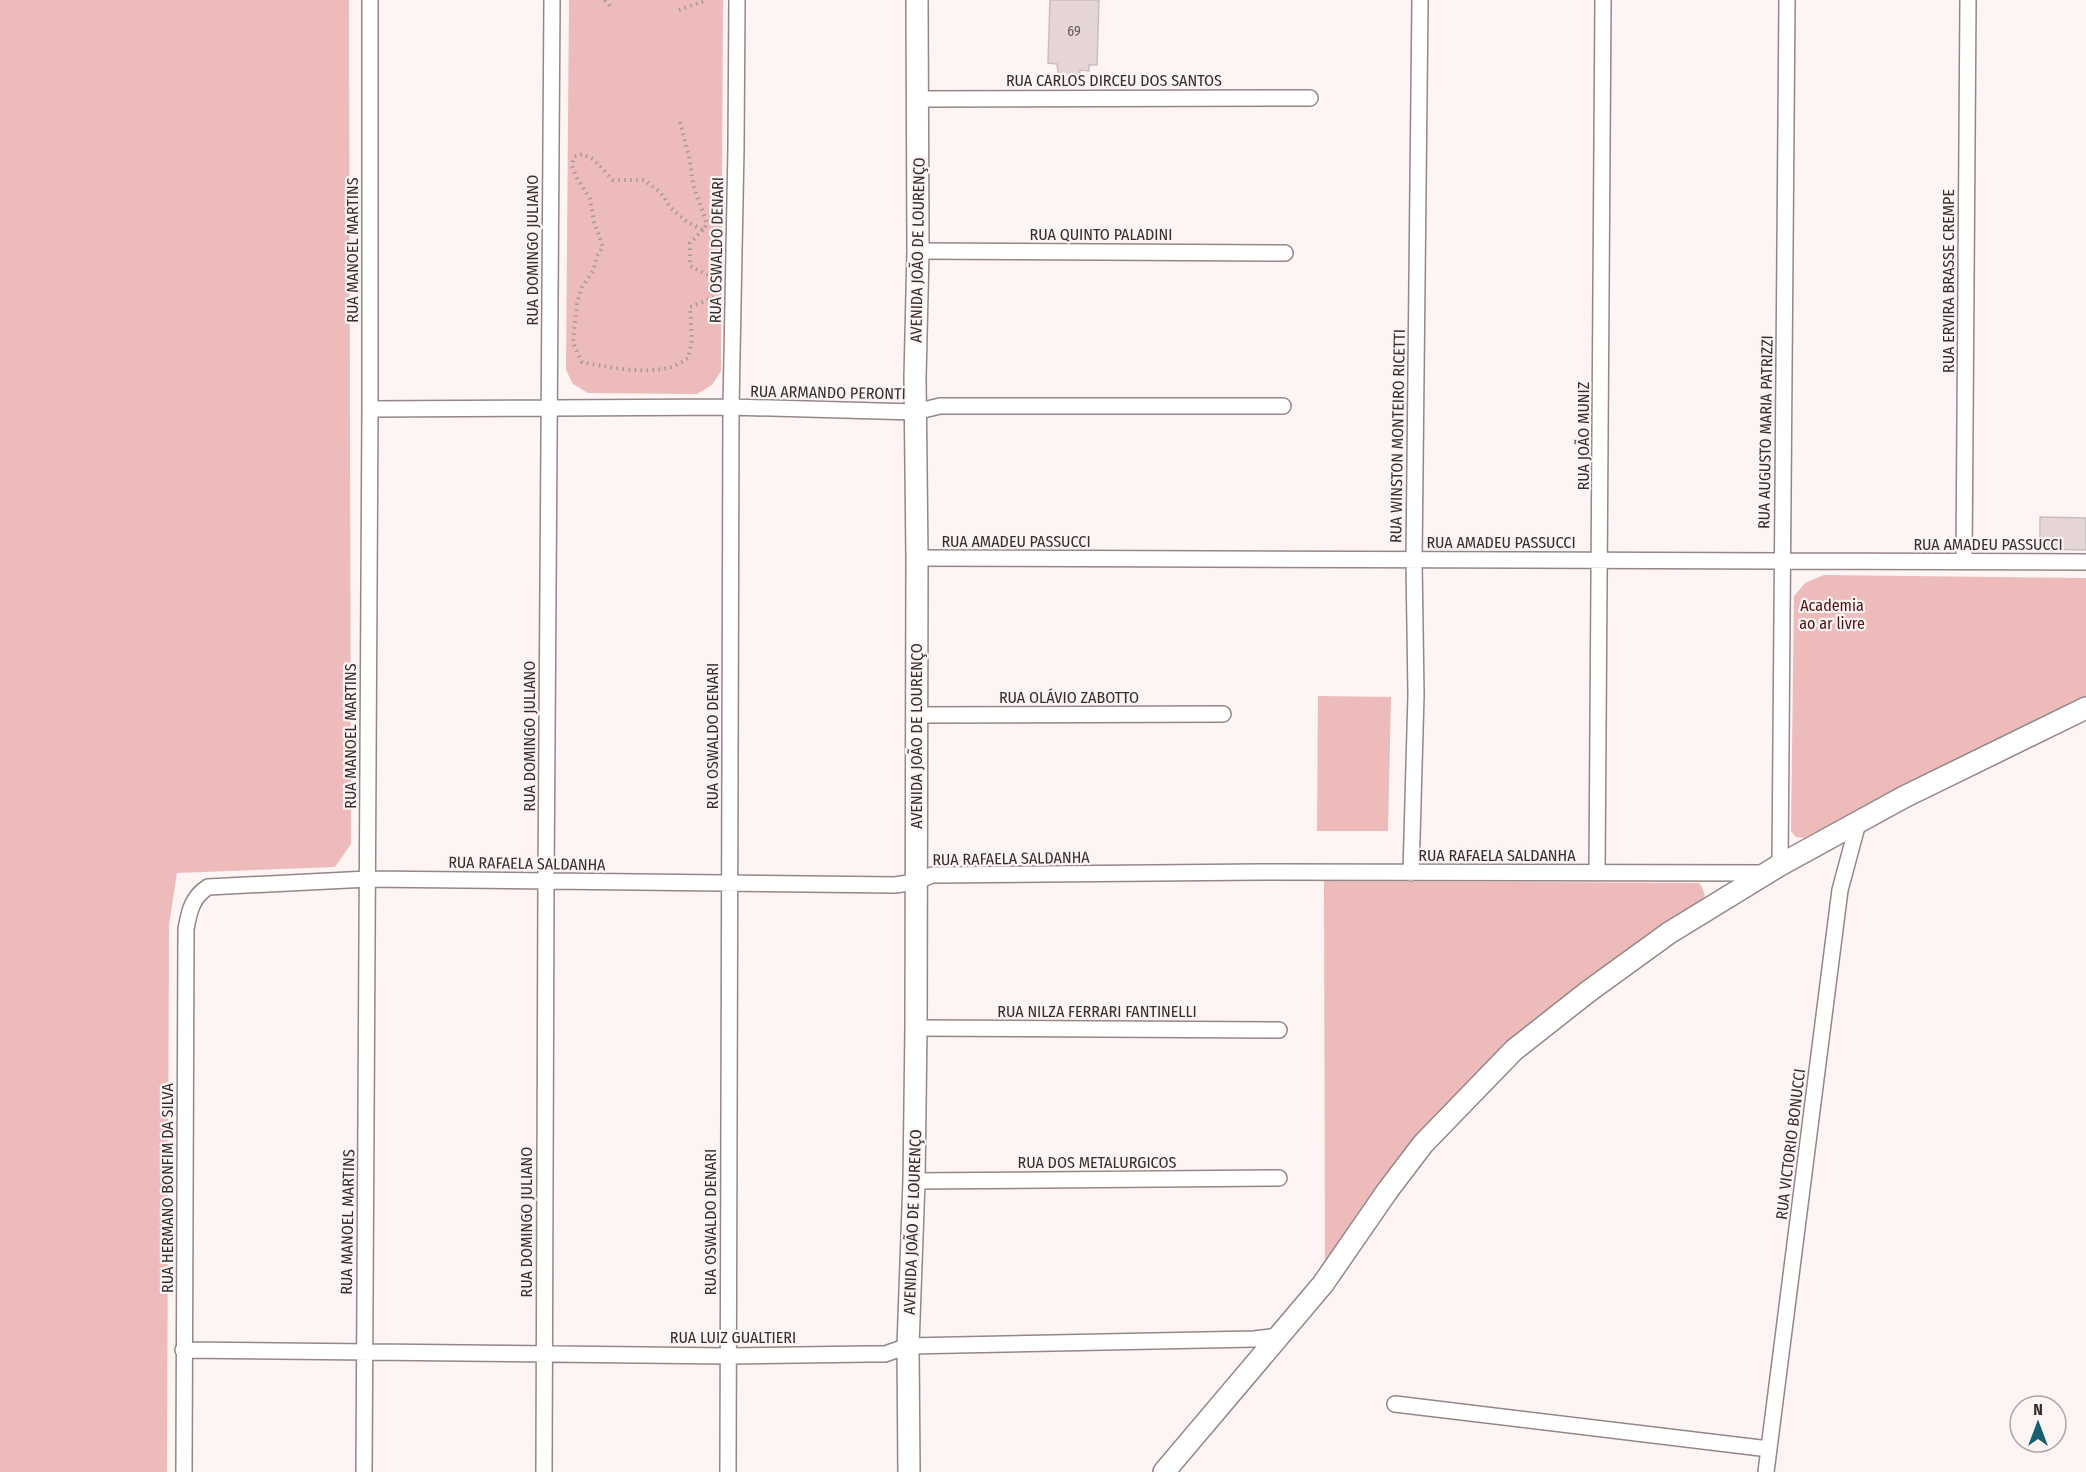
<svg xmlns="http://www.w3.org/2000/svg" width="2086" height="1472" viewBox="0 0 2086 1472" font-family="'Fira Sans Condensed',sans-serif">
<style>
.green{fill:#ecbbba}
.building{fill:#e5d5d5;stroke:#ccbdbd;stroke-width:1.5}
.lines{fill:none;stroke-linecap:round;stroke-linejoin:round}
.street-casing{stroke:#958786;stroke-width:18}
.secondary-casing{stroke:#958786;stroke-width:24}
.path{stroke:#a29a99;stroke-width:4;stroke-dasharray:1.5 4.5;stroke-linecap:butt}
.street{stroke:#fff;stroke-width:15}
.secondary{stroke:#fff;stroke-width:21}
.labels{text-anchor:middle;stroke-width:4.5;stroke-linejoin:round;paint-order:stroke}
.number-label{font-size:14px;fill:#615858}
.street-label{font-size:16px;fill:#352f2f;stroke:#fdf4f3}
.park-label{font-size:16px;fill:#4e1116;stroke:#fdf4f3}
</style>
<rect width="100%" height="100%" fill="#fdf4f3"/>
<!-- green -->
<path class="green" d="M0 0H349L351 844 335 867 177 873 169 925 167 1472H0Z
M569 0H723L721 371 712 385 697 394 588 393 573 384 566 370Z
M1824 575 2086 578V697L1804 838 1796 837 1791 831 1794 596 1805 583Z
M1318 696 1391 697 1388 831H1317Z
M1324 881 1699 883 1702 887 1705 896 1701 902 1515 1041 1325 1274Z"/>
<!-- building -->
<path class="building" d="M1050 0H1099L1097 65H1089V71L1080 70V79H1059L1057 64 1048 63Z
M2040 517 2086 518V550L2040 549Z"/>
<g class="lines">
<defs>
<path id="street" d="M918 99 1310 98
M918 251 1285 253
M370 409 731 407 915 412 940 406H1283
M917 558 2086 562
M1964 562 1968 0
M916 715 1223 714
M1780 865 1787 0
M1411 873 1416 695 1414 561 1420 0
M1597 873 1603 0
M916 1028 1279 1030
M914 1181 1279 1178
M183 1350 728 1356 869 1354H885L908 1346 1254 1339 1280 1336
M1395 1404 1769 1449
M184 1472 186 929C189 912 192 897 208 887L368 879 895 885 915 882 932 875 1261 872 1766 873
M364 1472 370 409V0
M544 1472 546 882 552 0
M728 1472 731 407 736 148 737 0
M1766 1472 1840 890 1858 823"/>
<path id="secondary" d="M909 1472 908 1346 914 1181 916 1028 917 558 915 378 918 251 917 0
M1164 1472 1323 1284 1388 1190 1423 1144 1514 1050 1589 991 1669 933 1780 865 1904 797 2086 708"/>
</defs>
<!-- street casing -->
<use href="#street" class="street-casing"/>
<!-- secondary casing -->
<use href="#secondary" class="secondary-casing"/>
<!-- path -->
<path class="path" d="M605 0 610 6
M679 10 707 0
M680 122 690 161 693 185 707 224 703 230 687 222 671 208 660 192 644 180H613L593 159 582 154 574 157 572 166 577 178 590 199 594 222 603 247 597 256 593 271 582 287 577 303 573 343 582 362C606 367 642 374 667 368 674 367 682 362 688 358L692 341 690 307 718 296
M703 230 690 243V266L718 280"/>
<!-- street -->
<use href="#street" class="street"/>
<!-- secondary -->
<use href="#secondary" class="secondary"/>
</g>
<g class="labels">
<!-- number labels -->
<g class="number-label">
<text x="1074" y="36">69</text>
</g>
<!-- street labels -->
<g class="street-label">
<text x="1114" y="86">RUA CARLOS DIRCEU DOS SANTOS</text>
<text x="1101" y="240">RUA QUINTO PALADINI</text>
<text transform="translate(352 250) rotate(-90)" y="6">RUA MANOEL MARTINS</text>
<text transform="translate(532 250) rotate(-90)" y="6">RUA DOMINGO JULIANO</text>
<text transform="translate(716 250) rotate(-89)" y="6">RUA OSWALDO DENARI</text>
<text transform="translate(917 250) rotate(-89)" y="6">AVENIDA JOÃO DE LOURENÇO</text>
<text transform="translate(1948 281) rotate(-90)" y="6">RUA ERVIRA BRASSE CREMPE</text>
<text transform="translate(828 392) rotate(1)" y="6">RUA ARMANDO PERONTI</text>
<text transform="translate(1765 432) rotate(-89)" y="6">RUA AUGUSTO MARIA PATRIZZI</text>
<text transform="translate(1397 436) rotate(-89)" y="6">RUA WINSTON MONTEIRO RICETTI</text>
<text transform="translate(1583 436) rotate(-90)" y="6">RUA JOÃO MUNIZ</text>
<text x="1016" y="547">RUA AMADEU PASSUCCI</text>
<text x="1501" y="548">RUA AMADEU PASSUCCI</text>
<text x="1988" y="550">RUA AMADEU PASSUCCI</text>
<text x="1069" y="703">RUA OLÁVIO ZABOTTO</text>
<text transform="translate(350 736) rotate(-90)" y="6">RUA MANOEL MARTINS</text>
<text transform="translate(529 736) rotate(-90)" y="6">RUA DOMINGO JULIANO</text>
<text transform="translate(712 736) rotate(-90)" y="6">RUA OSWALDO DENARI</text>
<text transform="translate(916 736) rotate(-90)" y="6">AVENIDA JOÃO DE LOURENÇO</text>
<text x="1497" y="861">RUA RAFAELA SALDANHA</text>
<text transform="translate(1011 858) rotate(-1)" y="6">RUA RAFAELA SALDANHA</text>
<text transform="translate(527 863) rotate(1)" y="6">RUA RAFAELA SALDANHA</text>
<text x="1097" y="1017">RUA NILZA FERRARI FANTINELLI</text>
<text transform="translate(1790 1144) rotate(-83)" y="6">RUA VICTORIO BONUCCI</text>
<text x="1097" y="1168">RUA DOS METALURGICOS</text>
<text transform="translate(167 1188) rotate(-90)" y="6">RUA HERMANO BONFIM DA SILVA</text>
<text transform="translate(347 1222) rotate(-89)" y="6">RUA MANOEL MARTINS</text>
<text transform="translate(526 1222) rotate(-90)" y="6">RUA DOMINGO JULIANO</text>
<text transform="translate(710 1222) rotate(-90)" y="6">RUA OSWALDO DENARI</text>
<text transform="translate(912 1222) rotate(-88)" y="6">AVENIDA JOÃO DE LOURENÇO</text>
<text x="733" y="1343">RUA LUIZ GUALTIERI</text>
</g>
<!-- park labels -->
<g class="park-label">
<text x="1832" y="611">Academia<tspan x="1832" dy="18">ao ar livre</tspan></text>
</g>
</g>
<!-- north arrow -->
<g transform="translate(2038 1424)"><circle r="28" fill="#fdf4f3" stroke="#ada5a5" stroke-width="1.5"/>
<path d="M0-4.5L10 22L0 15L-10 22Z" fill="#185f70"/>
<text y="-9" font-size="16" font-weight="bold" text-anchor="middle" fill="#352f2f">N</text>
</g>
</svg>
